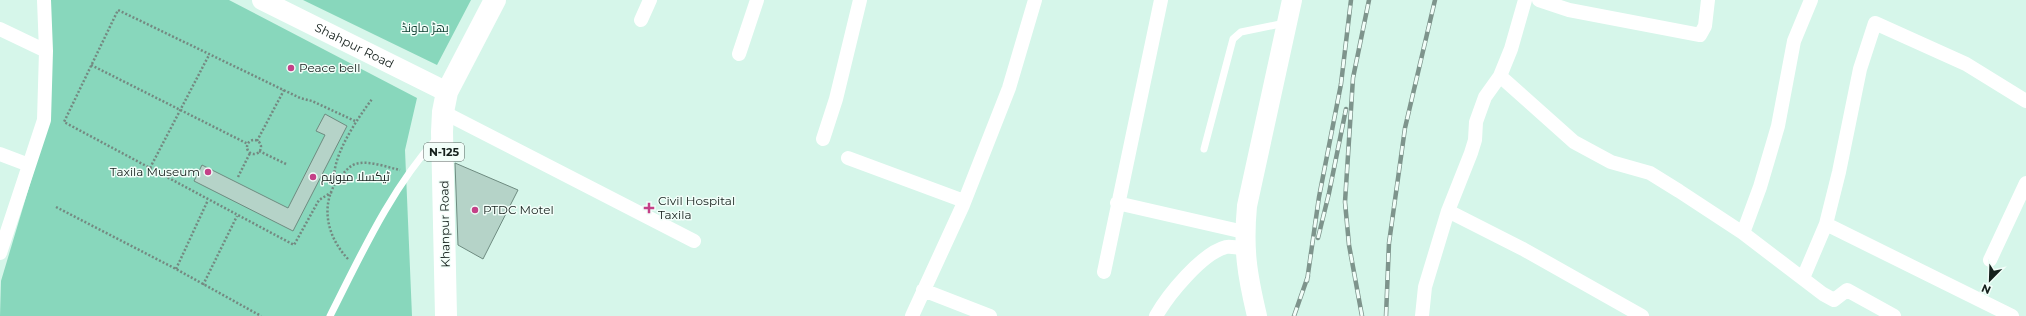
<svg xmlns="http://www.w3.org/2000/svg" width="2026" height="316" viewBox="0 0 2026 316" font-family="Montserrat,Cairo,sans-serif">
<style>
.green{fill:#88d7bc}
.building{fill:#b5d3c8;stroke:#6e8b80}
.lines{fill:none;stroke-linecap:round;stroke-linejoin:round}
.path{stroke:#748981;stroke-width:2.5;stroke-dasharray:2 2;stroke-linecap:butt}
.lane{stroke:#fff;stroke-width:7}
.street{stroke:#fff;stroke-width:14}
.secondary{stroke:#fff;stroke-width:20}
.highway{stroke:#fff;stroke-width:22}
.rail-casing{stroke:#7e948c;stroke-width:4.5}
.rail{stroke:#f2fef9;stroke-width:3;stroke-dasharray:9;stroke-linecap:butt}
.poi-dot{fill:#c44188;stroke:#f2fef9;stroke-width:1.5}
.labels{text-anchor:middle;stroke-width:3;stroke-linejoin:round;paint-order:stroke}
.shield{fill:#f2fef9;stroke:#57635e;stroke-width:1}
.shield-label{font-size:11px;font-weight:bold;fill:#15201c}
.park-label{font-size:12px;fill:#104133;stroke:#f2fef9}
.street-label{font-size:12px;fill:#15201c;stroke:#f2fef9}
.poi-label{font-size:12px;fill:#15201c;stroke:#f2fef9;text-anchor:start}
</style>
<rect width="100%" height="100%" fill="#d6f6ea"/>
<!-- green -->
<path class="green" d="M47 0H229L417 98 405 150 412 316H0L1 281 50 117Z
M303 0H471L437 65Z"/>
<!-- building -->
<path class="building" d="M325 114 347 126 293 231 194 181 202 165 288 208 325 135 316 131Z
M455 163 518 190 483 259 458 245Z"/>
<g class="lines">
<!-- path -->
<path class="path" d="M91 65 248 144
M247 147a7 7 0 1 1 14 0a7 7 0 1 1-14 0Z
M257 141 284 90
M259 151 286 164
M150 168 209 55
M238 177 250 153
M335 184C329 159 358 118 372 99
M332 192 319 200 294 245 64 122 118 10 300 98 312 101 355 121
M56 207 176 269 261 316
M348 259C327 237 319 204 339 178 344 173 348 167 355 164 369 160 386 167 400 170
M176 269 208 200
M203 285 237 216"/>
<!-- lane -->
<path class="lane" d="M1204 149 1233 39 1241 32 1285 23
M330 316C361 255 390 190 437 138"/>
<!-- street -->
<path class="street" d="M1539 0 1569 10 1700 35 1705 26 1708 0
M641 20 650 0
M0 29 46 51
M739 54 757 0
M1500 76 1574 142 1611 162 1650 173 1679 191 1743 233 1823 294 1834 300 1847 290 1894 316
M443 112 694 241
M823 139 836 99 860 0
M0 154 29 165
M848 158 964 201
M1117 203 1244 232
M1448 211 1523 249 1642 316
M1826 224 2012 316
M1743 233 1760 187 1778 126 1794 41 1811 0
M0 253 44 120 46 51 44 0
M1990 260 2026 183
M1104 272 1161 0
M1803 278 1826 224 1839 172 1860 69 1875 23 1966 64 2026 101
M923 290 990 316
M912 316 963 205 1009 88 1035 0
M1156 316C1168 295 1202 253 1226 247 1231 246 1240 248 1245 249
M1422 316 1425 287 1448 211 1471 153 1475 140 1476 122 1485 97 1500 76 1511 49 1525 0"/>
<!-- secondary -->
<g class="secondary">
<path id="s1" d="M262 0 447 92"/>
<path d="M1257 316C1247 274 1243 249 1247 206L1292 0"/>
</g>
<!-- highway -->
<path class="highway" d="M446 316 442 132 443 112 447 92 495 0"/>
<defs>
<path id="rail" d="M1318 238 1329 193 1346 109
M1307 281 1319 197 1341 84 1351 0
M1294 316 1308 276
M1362 316 1349 245 1345 202 1353 78 1369 0
M1386 316 1389 243 1405 128 1435 0"/>
</defs>
<!-- rail casing -->
<use href="#rail" class="rail-casing"/>
<!-- rail -->
<use href="#rail" class="rail"/>
</g>
<!-- markers -->
<g class="poi-dot">
<circle cx="291" cy="68" r="4"/>
<circle cx="208" cy="172" r="4"/>
<circle cx="313" cy="177" r="4"/>
<path d="M647 202h4v4h4v4h-4v4h-4v-4h-4v-4h4z"/>
<circle cx="475" cy="210" r="4"/>
</g>
<g class="labels">
<!-- shield labels -->
<rect class="shield" x="424" y="143" width="40" height="18" rx="3"/>
<g class="shield-label">
<text x="444" y="156">N-125</text>
</g>
<!-- park labels -->
<g class="park-label">
<text x="425" y="32">بھڑ ماونڈ</text>
</g>
<!-- street labels -->
<g class="street-label">
<text dy="4" stroke="none"><textPath href="#s1" startOffset="103">Shahpur Road</textPath></text>
<text transform="translate(445 224) rotate(-91)" y="4">Khanpur Road</text>
</g>
<!-- poi labels -->
<g class="poi-label">
<text x="299" y="72">Peace bell</text>
<text x="200" y="176" text-anchor="end">Taxila Museum</text>
<text x="321" y="181">ٹیکسلا میوزیم</text>
<text x="658" y="205">Civil Hospital<tspan x="658" dy="14">Taxila</tspan></text>
<text x="483" y="214">PTDC Motel</text>
</g>
</g>
<!-- north arrow -->
<g transform="translate(1990 280) rotate(203)" stroke="#f2fef9" stroke-width="3" paint-order="stroke">
<path d="M0-3L7 15L0 10L-7 15Z" fill="#15201c"/>
<text y="-6" font-size="11" font-weight="bold" text-anchor="middle" fill="#15201c">N</text>
</g>
</svg>
